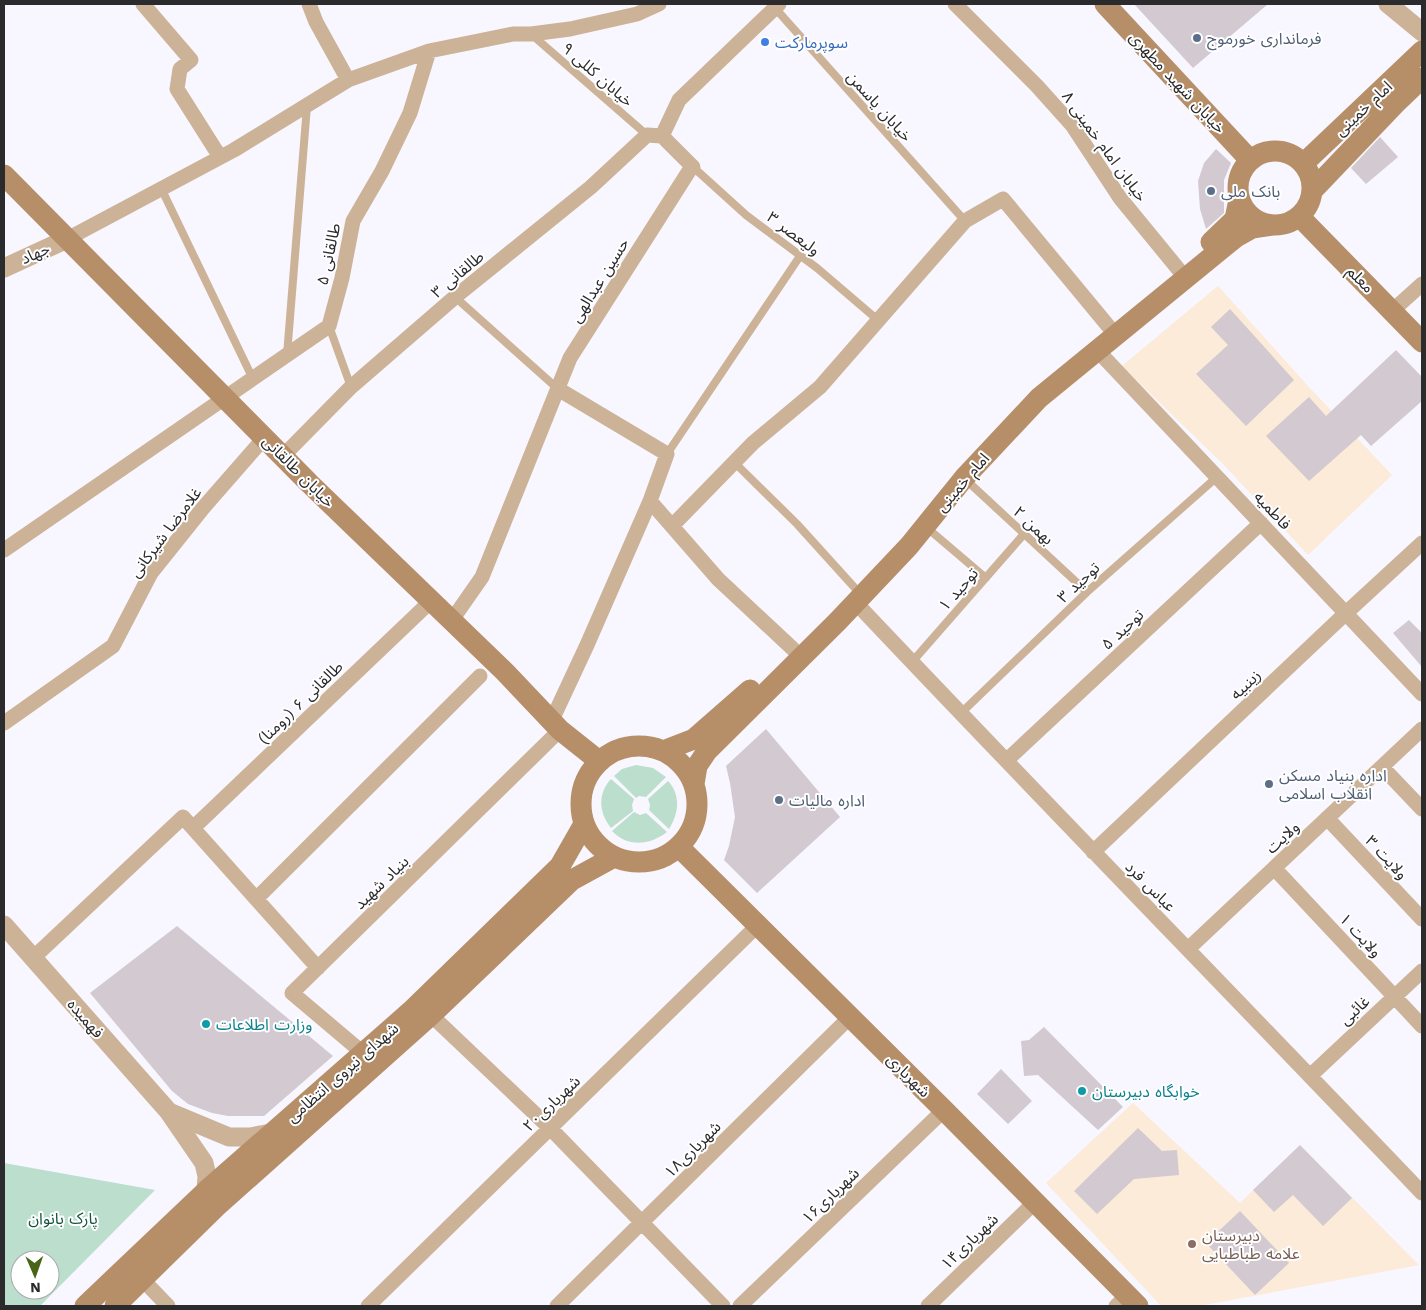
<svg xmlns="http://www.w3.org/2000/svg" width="1426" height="1310" viewBox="0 0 1426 1310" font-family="'Work Sans','Noto Sans Arabic',sans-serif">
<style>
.education{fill:#fbebd8}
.green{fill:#bcdecd;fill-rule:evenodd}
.building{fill:#d2c9d1}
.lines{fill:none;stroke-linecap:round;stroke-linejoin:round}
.service{stroke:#ccb297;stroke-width:8}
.minor{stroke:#ccb297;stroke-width:15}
.tertiary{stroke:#ccb297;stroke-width:19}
.secondary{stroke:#b68f68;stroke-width:21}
.service-dot{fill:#5c6f8a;stroke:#fff;stroke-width:2}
.shop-dot{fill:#3f7fe0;stroke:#fff;stroke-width:2}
.culture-dot{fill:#0f9aa8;stroke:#fff;stroke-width:2}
.education-dot{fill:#8d6e63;stroke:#fff;stroke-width:2}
.labels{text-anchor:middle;stroke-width:4;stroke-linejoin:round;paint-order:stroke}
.service-label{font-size:16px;fill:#4e5e75;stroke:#fff;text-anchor:start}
.shop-label{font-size:16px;fill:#366cbe;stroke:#fff;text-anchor:start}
.street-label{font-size:16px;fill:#2b2b2e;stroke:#fff}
.culture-label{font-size:16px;fill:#0d838f;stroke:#fff;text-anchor:start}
.park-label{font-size:16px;fill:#13543d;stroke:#fff}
.education-label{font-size:16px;fill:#785e54;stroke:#fff;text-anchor:start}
</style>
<rect width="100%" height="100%" fill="#f8f6ff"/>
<!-- education -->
<path class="education" d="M1218 286 1307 385 1392 475 1308 555 1223 464 1122 366Z
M1133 1103 1240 1203 1300 1145 1419 1265 1199 1306H1161L1046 1183Z"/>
<!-- green -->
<path class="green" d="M636 765 653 768 666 777 646 797 639 796 636 798 614 776 622 769Z
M611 779 634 799 632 805 633 811 611 828C599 813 597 794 611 779Z
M668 781C681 795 679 813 669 829L649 810 650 805 648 799Z
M634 812 640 815 646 813 667 832C650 845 628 848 612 831Z
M4 1163 155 1190 40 1306H4ZM20 1260H50V1290H20Z"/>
<!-- building -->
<path class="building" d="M1134 4H1268L1193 68Z
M1380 137 1398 157 1366 184 1351 168Z
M1216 149 1231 163 1224 180V213L1206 229 1200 209 1198 181 1204 163Z
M1230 309 1294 380 1246 426 1196 374 1228 345 1211 327Z
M1396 350 1422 377V401L1371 446 1361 435 1309 481 1266 436 1309 397 1326 416Z
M1409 620 1422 633V667L1393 633Z
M766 729 840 817 757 893 724 860 729 846 735 817 730 783 726 766Z
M177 926 333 1056 264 1116H228L212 1113 188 1104 172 1091 90 993Z
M1044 1027 1123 1107 1098 1130 1038 1075 1024 1076 1021 1041 1029 1040Z
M1001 1069 1032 1101 1008 1124 977 1094Z
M1138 1128 1162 1151 1177 1150 1179 1175 1134 1179 1097 1214 1074 1191Z
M1300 1145 1352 1198 1323 1226 1293 1195 1274 1212 1253 1190Z
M1240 1211 1289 1263 1255 1295 1206 1243Z"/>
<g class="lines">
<!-- service -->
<path class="service" d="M775 8 965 221
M531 34 647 135
M693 167 746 215 817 268 879 321
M161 188 253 379
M455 297 558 389
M329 326 351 387
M287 355 307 106
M667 454 800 256
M734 462 797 524 854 587
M965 479 1087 592
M926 527 986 578
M912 662 1024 534
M961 713 1087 592 1217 477"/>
<!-- minor -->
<path class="minor" d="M143 4 191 60 180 69 177 89 220 157
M309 4 316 22 348 80
M955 4 1037 86 1072 125 1120 198 1179 270
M67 239 234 150 348 80 429 51 513 34H531L570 29 637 14 659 4
M1392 311 1422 284
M1097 350 1422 694
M283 456 351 387 455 297 591 187 647 135 662 136
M650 501 718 579 793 649
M672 526 753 443 820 387 965 221 1003 199 1109 327
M4 550 329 326 342 278 353 221 382 171 410 113 429 51
M856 603C1043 801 1234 996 1422 1193
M452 620 482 577 570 358 689 171 693 167 662 136 679 100 779 4
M552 720 587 645 650 501 667 454 558 389
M4 723 113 646 151 573 203 508 265 437
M1007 760 1261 523
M1382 767 1422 809
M1327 818 1422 919
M193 828 431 601
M1093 852 1346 613 1422 543
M1274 868 1422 1026
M256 899 480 676
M1188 949 1422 729
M33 958 183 817 318 968
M431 1015 550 1128 723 1306
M363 1053 292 993 560 730
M1310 1076 1422 971
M143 1280 168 1306
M368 1306 758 925
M557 1306 851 1016
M740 1306 944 1110
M928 1306 1035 1202
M1116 1306 1127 1296"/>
<!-- tertiary -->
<path class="tertiary" d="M1388 4 1422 32
M4 268 67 239
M4 925 169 1112 204 1163 207 1176 206 1191
M169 1112 229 1137H250L271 1133"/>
<!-- secondary -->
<path class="secondary" d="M1105 4 1250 160
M1238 188a37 37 0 1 1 74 0a37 37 0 1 1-74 0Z
M1303 164 1422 51
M4 175 309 483 505 672 560 730 599 761
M1312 191 1395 104 1422 78
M1299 216 1422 342
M1211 242 1235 219 1239 200
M581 804a58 58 0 1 1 116 0a58 58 0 1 1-116 0Z
M663 751 694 739 750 690
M694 784 697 766 707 751 838 621 909 546 964 478 1039 398 1236 237 1252 228 1273 225
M679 847 944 1110 1138 1306
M85 1306 206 1191 411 1011 560 866 584 824
M115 1306 216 1207 431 1015 572 880 614 857"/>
</g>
<!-- markers -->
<g class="service-dot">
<circle cx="1197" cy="38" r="5"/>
<circle cx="1211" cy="191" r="5"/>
<circle cx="1269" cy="784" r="5"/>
<circle cx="779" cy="800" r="5"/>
</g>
<circle class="shop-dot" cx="765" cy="42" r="5"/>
<g class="culture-dot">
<circle cx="206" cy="1024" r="5"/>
<circle cx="1082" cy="1091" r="5"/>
</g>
<circle class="education-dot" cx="1192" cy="1244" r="5"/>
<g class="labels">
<!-- service labels -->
<g class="service-label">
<text x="1207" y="44">فرمانداری خورموج</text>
<text x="1221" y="197">بانک ملی</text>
<text x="1279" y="781">اداره بنیاد مسکن<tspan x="1279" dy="18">انقلاب اسلامی</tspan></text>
<text x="789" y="806">اداره مالیات</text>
</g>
<!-- shop labels -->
<g class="shop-label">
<text x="775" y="48">سوپرمارکت</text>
</g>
<!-- street labels -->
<g class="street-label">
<text transform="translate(598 74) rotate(41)" y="6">خیابان کللی ۹</text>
<text transform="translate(1178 82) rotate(47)" y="6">خیابان شهید مطهری</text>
<text transform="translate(880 106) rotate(48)" y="6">خیابان یاسمن</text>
<text transform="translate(1363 108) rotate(-43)" y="6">امام خمینی</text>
<text transform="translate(1105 146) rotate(54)" y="6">خیابان امام خمینی ۸</text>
<text transform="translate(794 233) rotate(37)" y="6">ولیعصر ۳</text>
<text transform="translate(35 253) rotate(-24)" y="6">جهاد</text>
<text transform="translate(328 254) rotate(-78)" y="6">طالقانی ۵</text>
<text transform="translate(457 274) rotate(-40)" y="6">طالقانی ۳</text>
<text transform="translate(1361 279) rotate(46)" y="6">معلم</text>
<text transform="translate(599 280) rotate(-58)" y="6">حسین عبدالهی</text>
<text transform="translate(299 471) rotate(45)" y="6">خیابان طالقانی</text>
<text transform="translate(962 482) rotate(-49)" y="6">امام خمینی</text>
<text transform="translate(1273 510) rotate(47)" y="6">فاطمیه</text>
<text transform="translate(1034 525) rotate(43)" y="6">بهمن ۲</text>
<text transform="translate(165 532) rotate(-53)" y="6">غلامرضا شیرکانی</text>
<text transform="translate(1078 582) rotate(-43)" y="6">توحید ۳</text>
<text transform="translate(958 589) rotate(-49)" y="6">توحید ۱</text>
<text transform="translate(1122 629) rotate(-43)" y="6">توحید ۵</text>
<text transform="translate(1245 684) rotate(-44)" y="6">زینبیه</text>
<text transform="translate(300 702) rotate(-44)" y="6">طالقانی ۶ (رومنا)</text>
<text transform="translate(1282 837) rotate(-43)" y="6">ولایت</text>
<text transform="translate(1387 857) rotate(47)" y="6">ولایت ۳</text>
<text transform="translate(381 882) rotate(-44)" y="6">بنیاد شهید</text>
<text transform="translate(1151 886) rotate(45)" y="6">عباس فرد</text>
<text transform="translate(1361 935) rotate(47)" y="6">ولایت ۱</text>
<text transform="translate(1354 1010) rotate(-43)" y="6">غائبی</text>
<text transform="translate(86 1018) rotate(49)" y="6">فهمیده</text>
<text transform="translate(342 1072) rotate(-41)" y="6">شهدای نیروی انتظامی</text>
<text transform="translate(909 1075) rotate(45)" y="6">شهریاری</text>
<text transform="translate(551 1103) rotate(-44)" y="6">شهریاری۲۰</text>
<text transform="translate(692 1149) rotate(-45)" y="6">شهریاری۱۸</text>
<text transform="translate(830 1195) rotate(-44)" y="6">شهریاری۱۶</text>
<text transform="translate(969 1241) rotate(-44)" y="6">شهریاری۱۴</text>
</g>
<!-- culture labels -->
<g class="culture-label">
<text x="216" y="1030">وزارت اطلاعات</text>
<text x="1092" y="1097">خوابگاه دبیرستان</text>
</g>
<!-- park labels -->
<g class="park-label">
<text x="63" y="1224">پارک بانوان</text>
</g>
<!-- education labels -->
<g class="education-label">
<text x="1202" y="1241">دبیرستان<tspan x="1202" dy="18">علامه طباطبایی</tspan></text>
</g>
</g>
<!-- border -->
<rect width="1426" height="1310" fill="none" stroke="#2b2b2e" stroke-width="10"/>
<!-- north arrow -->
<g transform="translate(35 1275) rotate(178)"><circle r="24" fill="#ffffff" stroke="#aaaaab"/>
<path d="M0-4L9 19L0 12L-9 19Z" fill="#486517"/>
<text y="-8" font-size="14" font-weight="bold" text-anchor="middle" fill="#2b2b2e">N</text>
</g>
</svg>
